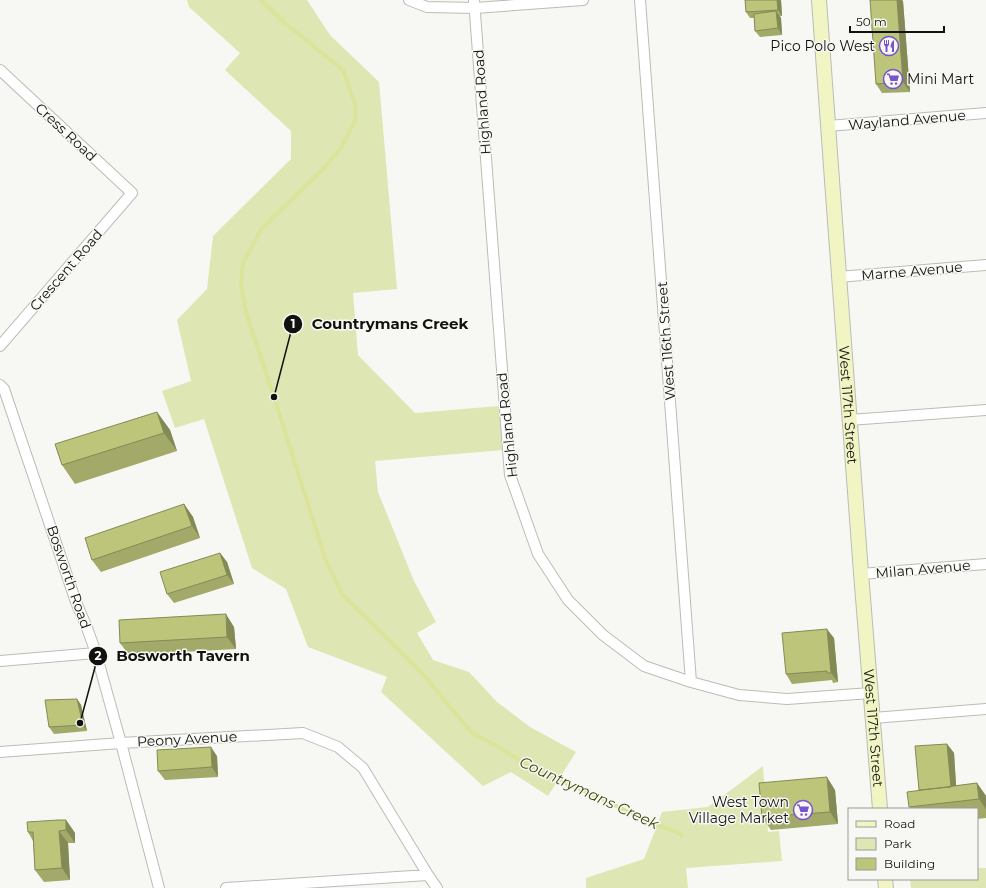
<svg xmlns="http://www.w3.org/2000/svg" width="986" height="888" viewBox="0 0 986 888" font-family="Montserrat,sans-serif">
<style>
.green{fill:#dee6b3}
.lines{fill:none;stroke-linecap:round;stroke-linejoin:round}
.stream{stroke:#dbe498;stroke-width:4}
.minor-casing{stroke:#bbbcb8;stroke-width:12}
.secondary-casing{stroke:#bbbcb8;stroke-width:16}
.minor{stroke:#fff;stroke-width:10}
.secondary{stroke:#f1f5c4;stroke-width:14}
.wall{fill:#a2a969}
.shaded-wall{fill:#848a55}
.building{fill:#bcc57a;stroke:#848a55}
.labels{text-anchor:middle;stroke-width:3;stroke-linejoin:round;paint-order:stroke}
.poi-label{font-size:14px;fill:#11110f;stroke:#f7f8f3;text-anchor:end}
.street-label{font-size:14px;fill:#11110f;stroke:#f7f8f3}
.water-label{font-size:15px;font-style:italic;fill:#43480f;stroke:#f7f8f3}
.leader{fill:none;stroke:#11110f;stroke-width:1.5}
.callout-dot{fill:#11110f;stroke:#f7f8f3;stroke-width:1.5}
.mark-label{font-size:12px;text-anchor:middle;font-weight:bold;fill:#fff}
.callout-label{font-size:15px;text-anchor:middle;font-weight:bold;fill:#11110f;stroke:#f7f8f3;stroke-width:3;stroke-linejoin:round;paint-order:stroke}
</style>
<rect width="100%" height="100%" fill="#f7f8f3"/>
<!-- green -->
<path class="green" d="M187 0H307L330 35 379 82 397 289 353 293 358 355 415 413 499 406 503 450 375 461 378 492 414 581 436 622 417 633 433 660 469 672 497 702 530 727 576 752 548 796 511 772 483 786 381 692 387 677 308 647 286 589 252 568 204 419 175 428 162 391 191 381 177 320 207 289 213 236 291 159V131L225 70 240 53 189 7Z
M763 766 768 832 779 831 782 861 686 868 688 888H586V878L644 859 662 812 708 807Z
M977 868H986V888H911L910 879H977Z"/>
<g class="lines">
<!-- stream -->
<path class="stream" d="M261 0 285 23 343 70 355 104V121L341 148 325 167 262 228 243 263 241 285 246 312 274 397 325 558 342 594 380 631 421 672 472 733 497 746 536 771 591 794 648 821 676 832 681 835"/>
<defs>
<path id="minor" d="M409 0 427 7 475 8 583 0
M474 0 510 475 538 554 568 600 603 635 644 666 691 682 739 695 787 699 871 693
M640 0 691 682
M0 70 132 193 0 346
M828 126 986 113
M838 277 986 265
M0 385 4 389 76 602 87 628 96 653 121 743 159 888
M849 420 986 410
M861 574 986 564
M0 661 96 653
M873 718 986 709
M0 752 121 743 303 733 338 747 363 768 428 875 437 888
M226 888 428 875"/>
<g id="secondary">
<path id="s1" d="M819 0C833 191 846 382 861 573 867 652 874 730 880 809"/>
<path d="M885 879 886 888"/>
</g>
</defs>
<!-- minor casing -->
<use href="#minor" class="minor-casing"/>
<!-- secondary casing -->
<use href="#secondary" class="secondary-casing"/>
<!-- minor -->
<use href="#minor" class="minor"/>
<!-- secondary -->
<use href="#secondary" class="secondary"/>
</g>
<!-- wall -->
<path class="wall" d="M745 0H781L782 16H780L781 18 782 35 760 37 755 31 754 18H750L746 12Z
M903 1 910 92 882 93 876 84Z
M157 412 170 430 177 451 75 484 62 465Z
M184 504 193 517 200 538 101 572 92 560Z
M220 553 227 562 234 584 174 603 167 594Z
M234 627 236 649 129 655 120 643Z
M834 638 838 682 833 683 832 680 792 684 786 674Z
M77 699 81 705 87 731 54 734 49 727Z
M947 744 954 753 956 786 977 783 986 796V818L977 819V809H911L909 807Z
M217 756 218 777 165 780 158 771Z
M835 790 838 824 771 830 762 817Z
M58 820H66L75 833V843H68L70 880 44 882 35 870 33 841 28 832Z"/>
<!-- shaded-wall -->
<path class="shaded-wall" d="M777 0H781L782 16 778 10Z
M897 0H902L903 1 910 92 903 82Z
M776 11 781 18 782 35 778 28Z
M157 412 170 430 177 451 164 433Z
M184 504 193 517 200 538 192 526Z
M220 553 227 562 234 584 227 575Z
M226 614 234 627 236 649 227 637Z
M827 629 834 638 838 682 831 673Z
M77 699 81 705 87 731 83 725Z
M947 744 954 753 957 799 951 790Z
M211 747 217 756 218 777 212 767Z
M827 777 835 790 838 824 830 812Z
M977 783 986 796V809L979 799Z
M66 820 75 833V843L66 830Z
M59 831 68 843 70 880 62 868Z"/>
<!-- building -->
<path class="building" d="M745 0H777L778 10 746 12Z
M870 0H897L903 82 876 84Z
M776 11 778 28 755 31 754 14Z
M157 412 164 433 62 465 55 444Z
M184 504 192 526 92 560 85 538Z
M220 553 227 575 167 594 160 572Z
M226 614 227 637 120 643 119 620Z
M827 629 831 673H827V671L786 674 782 633Z
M77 699 83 725 49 727 45 700Z
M947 744 951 787 919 790 915 746Z
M211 747 212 767 158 771 157 750Z
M827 777 830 812 762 817 759 783Z
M977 783 979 799 909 807 907 792Z
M58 820H66V830L59 831 62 868 35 870 33 832H28L27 822Z"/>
<!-- icons -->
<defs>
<symbol id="restaurant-ring" viewBox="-11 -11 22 22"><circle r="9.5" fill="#f7f8f3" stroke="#7953cc" stroke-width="1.5"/><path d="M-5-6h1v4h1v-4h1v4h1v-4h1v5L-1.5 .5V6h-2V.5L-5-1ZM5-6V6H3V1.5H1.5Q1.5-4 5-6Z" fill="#7953cc"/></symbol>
<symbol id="supermarket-ring" viewBox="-11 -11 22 22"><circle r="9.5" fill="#f7f8f3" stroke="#7953cc" stroke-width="1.5"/><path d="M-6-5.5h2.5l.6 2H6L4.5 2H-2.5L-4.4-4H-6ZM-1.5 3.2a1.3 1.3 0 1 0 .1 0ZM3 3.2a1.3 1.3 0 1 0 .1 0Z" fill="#7953cc"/></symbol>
</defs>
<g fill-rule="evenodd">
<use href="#restaurant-ring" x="878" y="35" width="22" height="22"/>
<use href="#supermarket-ring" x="882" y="68" width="22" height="22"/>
<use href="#supermarket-ring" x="792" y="799" width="22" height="22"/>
</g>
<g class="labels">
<!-- poi labels -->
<g class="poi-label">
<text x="875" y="51">Pico Polo West</text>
<text x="907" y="84" text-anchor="start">Mini Mart</text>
<text x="789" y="807">West Town<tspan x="789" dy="16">Village Market</tspan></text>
</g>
<!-- street labels -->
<g class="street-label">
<text transform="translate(482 102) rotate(-94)" y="5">Highland Road</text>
<text transform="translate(907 120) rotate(-5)" y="5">Wayland Avenue</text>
<text transform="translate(66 132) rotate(43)" y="5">Cress Road</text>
<text transform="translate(66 270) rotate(-49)" y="5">Crescent Road</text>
<text transform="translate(912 271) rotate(-5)" y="5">Marne Avenue</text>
<text transform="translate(666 341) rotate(-94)" y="5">West 116th Street</text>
<text dy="5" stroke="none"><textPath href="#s1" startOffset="406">West 117th Street</textPath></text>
<text transform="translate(507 425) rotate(-96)" y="5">Highland Road</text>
<text transform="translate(923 569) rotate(-5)" y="5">Milan Avenue</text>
<text transform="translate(69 577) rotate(71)" y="5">Bosworth Road</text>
<text dy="5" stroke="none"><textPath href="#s1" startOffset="730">West 117th Street</textPath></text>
<text transform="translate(187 739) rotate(-3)" y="5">Peony Avenue</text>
</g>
<!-- water labels -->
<g class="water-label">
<text transform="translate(589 793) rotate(25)" y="5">Countrymans Creek</text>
</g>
</g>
<!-- callouts -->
<path class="leader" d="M274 397L293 324M80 723L98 656"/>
<g class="callout-dot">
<circle cx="274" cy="397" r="4"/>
<circle cx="80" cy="723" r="4"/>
<circle cx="293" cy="324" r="10"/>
<circle cx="98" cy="656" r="10"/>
</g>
<g class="mark-label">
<text x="293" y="328">1</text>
<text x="98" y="660">2</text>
</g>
<g class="callout-label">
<text x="390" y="329">Countrymans Creek</text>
<text x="183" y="661">Bosworth Tavern</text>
</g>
<!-- legend -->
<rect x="848" y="808" width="130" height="72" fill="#f7f8f3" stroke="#9b9c98"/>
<rect x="856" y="821" width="20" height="6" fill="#f1f5c4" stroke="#9b9c98"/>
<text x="884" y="828" font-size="12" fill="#11110f">Road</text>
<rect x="856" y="838" width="20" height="12" fill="#dee6b3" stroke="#9b9c98"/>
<text x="884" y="848" font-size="12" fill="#11110f">Park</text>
<rect x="856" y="858" width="20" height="12" fill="#bcc57a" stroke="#9b9c98"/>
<text x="884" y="868" font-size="12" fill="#11110f">Building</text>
<!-- scale -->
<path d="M850 26v6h94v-6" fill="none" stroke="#11110f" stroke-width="2"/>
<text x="856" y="26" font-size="12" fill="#11110f" stroke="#f7f8f3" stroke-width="3" paint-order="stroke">50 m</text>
</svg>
